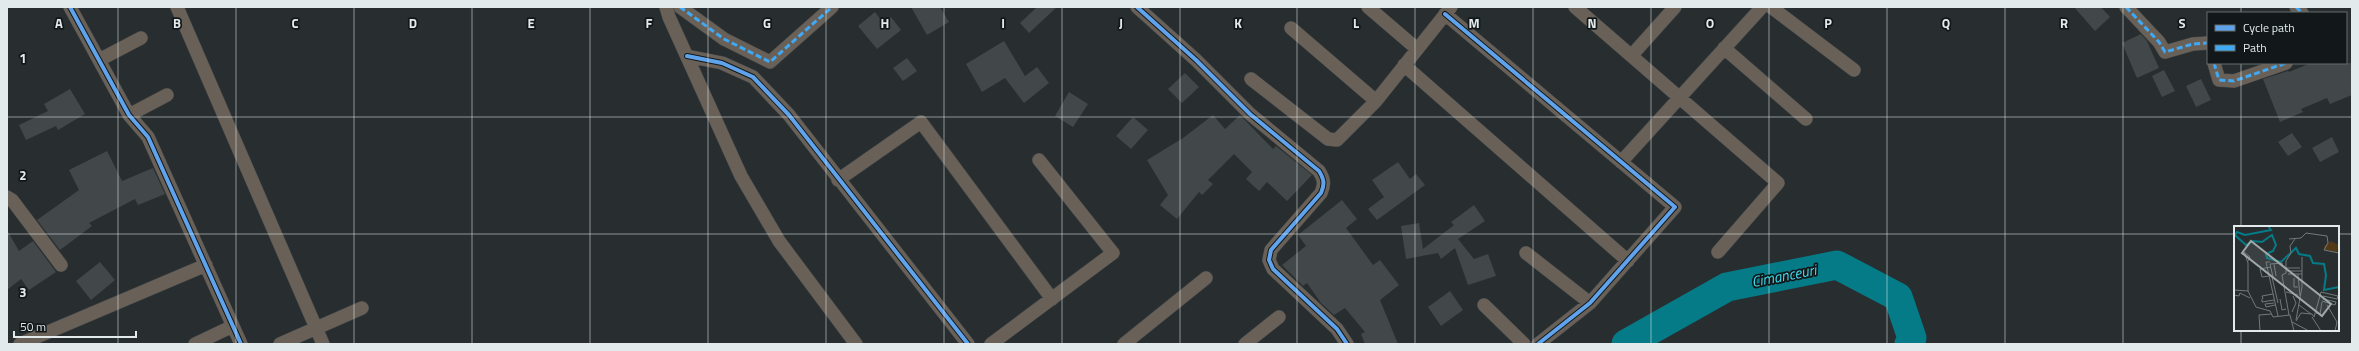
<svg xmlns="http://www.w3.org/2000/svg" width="2359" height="351" viewBox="0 0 2359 351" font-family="'Titillium Web',sans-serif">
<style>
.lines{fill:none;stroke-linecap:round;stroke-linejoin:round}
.river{stroke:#047b87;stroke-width:29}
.building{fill:#424749}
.minor-casing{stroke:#474b4d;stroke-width:14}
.minor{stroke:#696158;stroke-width:13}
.quiet{stroke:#3fa9f5;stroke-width:3;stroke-dasharray:6 3;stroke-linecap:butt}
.cycleway-casing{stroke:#121819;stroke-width:6}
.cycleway{stroke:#60a3ed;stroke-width:4}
.grid{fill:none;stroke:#e2eaec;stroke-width:1;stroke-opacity:0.55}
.labels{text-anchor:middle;stroke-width:3.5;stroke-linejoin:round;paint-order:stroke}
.water-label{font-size:15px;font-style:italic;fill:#41daed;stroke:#121819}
.inset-river{fill:none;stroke:#047b87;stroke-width:2}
.inset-road{fill:none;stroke:#72797b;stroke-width:1}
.view{fill:#a1a8aa;fill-opacity:0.15;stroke:#a1a8aa;stroke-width:2}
.inset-edge{fill:none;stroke:#e2eaec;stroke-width:2}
.grid-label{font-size:13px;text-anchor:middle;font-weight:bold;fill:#e2eaec;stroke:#121819;stroke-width:3.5;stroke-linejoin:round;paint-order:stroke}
</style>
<rect width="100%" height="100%" fill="#282e30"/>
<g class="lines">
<!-- river -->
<path class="river" d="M1626 344 1727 287 1837 265 1898 297 1912 338 1909 344"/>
</g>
<!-- building -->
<path class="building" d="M911 7H940L949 22 927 35Z
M1037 7H1057L1029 33 1020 23Z
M2074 7H2101L2110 17 2095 31Z
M875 12 883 23 891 17 901 30 877 49 858 26Z
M2141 34 2147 41 2159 68 2137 78 2122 43Z
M1004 41 1025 76 1037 67 1049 83 1024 103 1005 78 982 92 966 64Z
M907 58 917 71 903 81 893 68Z
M2311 63H2352V95L2330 104 2327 98 2301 109 2303 112 2280 122 2263 79 2288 71 2289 72Z
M2164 70 2175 91 2162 97 2152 76Z
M1185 73 1199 87 1182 103 1168 89Z
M2201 79 2211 100 2196 107 2186 86Z
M70 89 85 114 58 130 56 126 26 140 19 125 48 111 44 104Z
M1069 92 1088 104 1073 127 1055 116Z
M1213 115 1225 129 1240 115 1273 149 1276 146 1312 175 1287 201 1267 182 1259 191 1246 179 1252 172 1234 154 1208 180 1213 184 1202 195 1199 192 1177 219 1160 205 1168 195 1147 160 1183 138Z
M1133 117 1148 130 1131 149 1116 136Z
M2292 133 2302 147 2288 156 2278 142Z
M2332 137 2339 152 2320 162 2312 148Z
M107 151 122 181 153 168 165 194 138 205 135 199 89 223 92 226 60 250 37 220 79 190 69 170Z
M1398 162 1410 179 1416 174 1425 185 1377 220 1368 209 1384 197 1372 180Z
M1342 200 1357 219 1346 228 1373 265 1380 260 1399 285 1380 300 1398 344H1365L1361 334 1365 332 1345 308 1334 315 1321 303 1307 283 1303 286 1282 265 1306 246 1298 235Z
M1474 205 1485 221 1458 239 1474 259 1488 254 1496 276 1468 285 1455 248 1441 259 1438 253 1406 259 1401 226 1419 223 1423 249 1454 225 1451 222Z
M7 230 19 251 33 241 56 272 29 290 21 279 7 290Z
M100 262 115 280 91 300 76 281Z
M1450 291 1463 310 1441 326 1428 307Z"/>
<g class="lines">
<defs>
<path id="minor" d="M70 7 129 115 148 137 241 344
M177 7 323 344
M666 7 669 17 741 176 779 241 856 344
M680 7 724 39 770 62 832 7
M1137 7 1196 60 1250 114 1319 171C1324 179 1325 184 1321 193L1271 250 1269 260 1273 269 1337 329 1347 344
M1368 7 1417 49
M1575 7 1778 183 1718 252
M1771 7 1854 70
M2126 7 2159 42 2165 52 2193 44 2208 43
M2296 7 2302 13
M1445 14 1675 207 1590 303 1538 344
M1291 28 1376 101
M1724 48 1806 119
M1632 55 1675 7
M687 56 722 63 753 77 789 115 968 344
M99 60 141 38
M2214 63 2219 80 2234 81 2286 63
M1404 65 1628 261
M1251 79 1328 139 1337 140 1376 101 1451 7
M129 115 167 95
M1621 162 1762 7
M838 180 921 122 1052 299
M7 197 12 200 61 265
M1526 253 1590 303
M1484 305 1524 344
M20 344 206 265
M195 344 233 326
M280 344 362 308
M991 344 1113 253 1039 160
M1124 344 1206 278
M1245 344 1279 317"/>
</defs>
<!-- minor casing -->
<use href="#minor" class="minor-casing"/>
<!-- minor -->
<use href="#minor" class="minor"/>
<!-- quiet -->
<path class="quiet" d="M680 7 724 39 770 62 832 7
M2126 7 2159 42 2165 52 2193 44 2208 43
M2296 7 2302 13
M2214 63 2219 80 2234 81 2286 63"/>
<defs>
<path id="cycleway" d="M70 7 129 115 148 137 241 344
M1137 7 1196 60 1250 114 1319 171C1324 179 1325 184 1321 193L1271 250 1269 260 1273 269 1337 329 1347 344
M1445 14 1675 207 1590 303 1538 344
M687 56 722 63 753 77 789 115 968 344"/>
</defs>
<!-- cycleway casing -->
<use href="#cycleway" class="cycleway-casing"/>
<!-- cycleway -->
<use href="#cycleway" class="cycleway"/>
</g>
<!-- grid -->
<path class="grid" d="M118 7V344M236 7V344M354 7V344M472 7V344M590 7V344M708 7V344M826 7V344M944 7V344M1062 7V344M1180 7V344M1297 7V344M1415 7V344M1533 7V344M1651 7V344M1769 7V344M1887 7V344M2005 7V344M2123 7V344M2241 7V13M2241 63V227M7 117H2352M7 234H2235M2338 234H2352M2241 330V344"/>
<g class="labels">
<!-- water labels -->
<g class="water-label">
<text transform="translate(1784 276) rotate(-11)" y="5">Cimanceuri</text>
</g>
</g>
<!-- overview -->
<g transform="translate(2234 226)">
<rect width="105" height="105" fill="#282e30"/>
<path d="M97 15 104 19 103 26 90 24V20Z" fill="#523816"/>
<path class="inset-river" d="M34 0 37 4 11 9 3 6 1 9 12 19 19 15 28 16 38 9 42 19 39 25 32 28 33 32 47 36 62 22 65 28 76 30 79 37 90 38 92 49 90 64 105 61M105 73V87"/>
<path class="inset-road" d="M72 7 93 10 94 17 90 24 105 27M55 13 67 12 72 7M10 26 14 37V65M10 26 16 31 14 35M36 36H32L44 90M40 38 42 50M52 42H66M53 45H68M54 48H68M64 48 66 70M35 50 28 51 26 43 37 41M38 51 44 77M39 51 36 38 48 37V40M60 52V61H64M0 64 14 65 22 81 36 85 39 91 56 89 60 105M52 66 64 69M0 69 5 70 6 67 16 72M28 73V76L40 74M29 73 28 70 39 68M46 73 48 84 52 83M88 75 101 79 102 76 89 73M40 77 31 78 32 81 41 79M65 79 77 88M93 79 103 96 101 105M58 86 62 77 59 70M82 87 86 88 88 76M55 89 48 49 52 47V35L57 27 56 20 61 13M78 91 87 105M62 94 68 61V31M62 95 67 87 78 88 80 91 87 66 104 70 103 73 89 70M58 96 75 105M26 105 25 89 38 88"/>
<path class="view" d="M17 15 97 78 88 90 8 27Z"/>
<rect width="105" height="105" class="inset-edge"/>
</g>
<g class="grid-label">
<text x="59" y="28">A</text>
<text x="177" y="28">B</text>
<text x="295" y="28">C</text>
<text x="413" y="28">D</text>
<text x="531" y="28">E</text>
<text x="649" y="28">F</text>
<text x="767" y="28">G</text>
<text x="885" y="28">H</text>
<text x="1003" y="28">I</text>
<text x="1121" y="28">J</text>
<text x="1238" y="28">K</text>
<text x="1356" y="28">L</text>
<text x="1474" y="28">M</text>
<text x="1592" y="28">N</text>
<text x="1710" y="28">O</text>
<text x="1828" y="28">P</text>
<text x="1946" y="28">Q</text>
<text x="2064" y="28">R</text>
<text x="2182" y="28">S</text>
<text x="23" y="63">1</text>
<text x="23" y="180">2</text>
<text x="23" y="297">3</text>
</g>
<!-- border -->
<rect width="2359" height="351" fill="none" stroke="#e2eaec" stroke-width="16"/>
<!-- legend -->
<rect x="2207" y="12" width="140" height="52" fill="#121819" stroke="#656c6d"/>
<rect x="2215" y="25" width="20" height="6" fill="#60a3ed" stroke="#656c6d"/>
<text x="2243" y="32" font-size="12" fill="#e2eaec">Cycle path</text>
<rect x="2215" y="45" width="20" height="6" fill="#3fa9f5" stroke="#656c6d"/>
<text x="2243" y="52" font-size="12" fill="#e2eaec">Path</text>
<!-- scale -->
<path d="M14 331v6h122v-6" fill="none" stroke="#e2eaec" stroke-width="2"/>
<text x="20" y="331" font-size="12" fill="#e2eaec" stroke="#121819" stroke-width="3" paint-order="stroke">50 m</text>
</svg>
